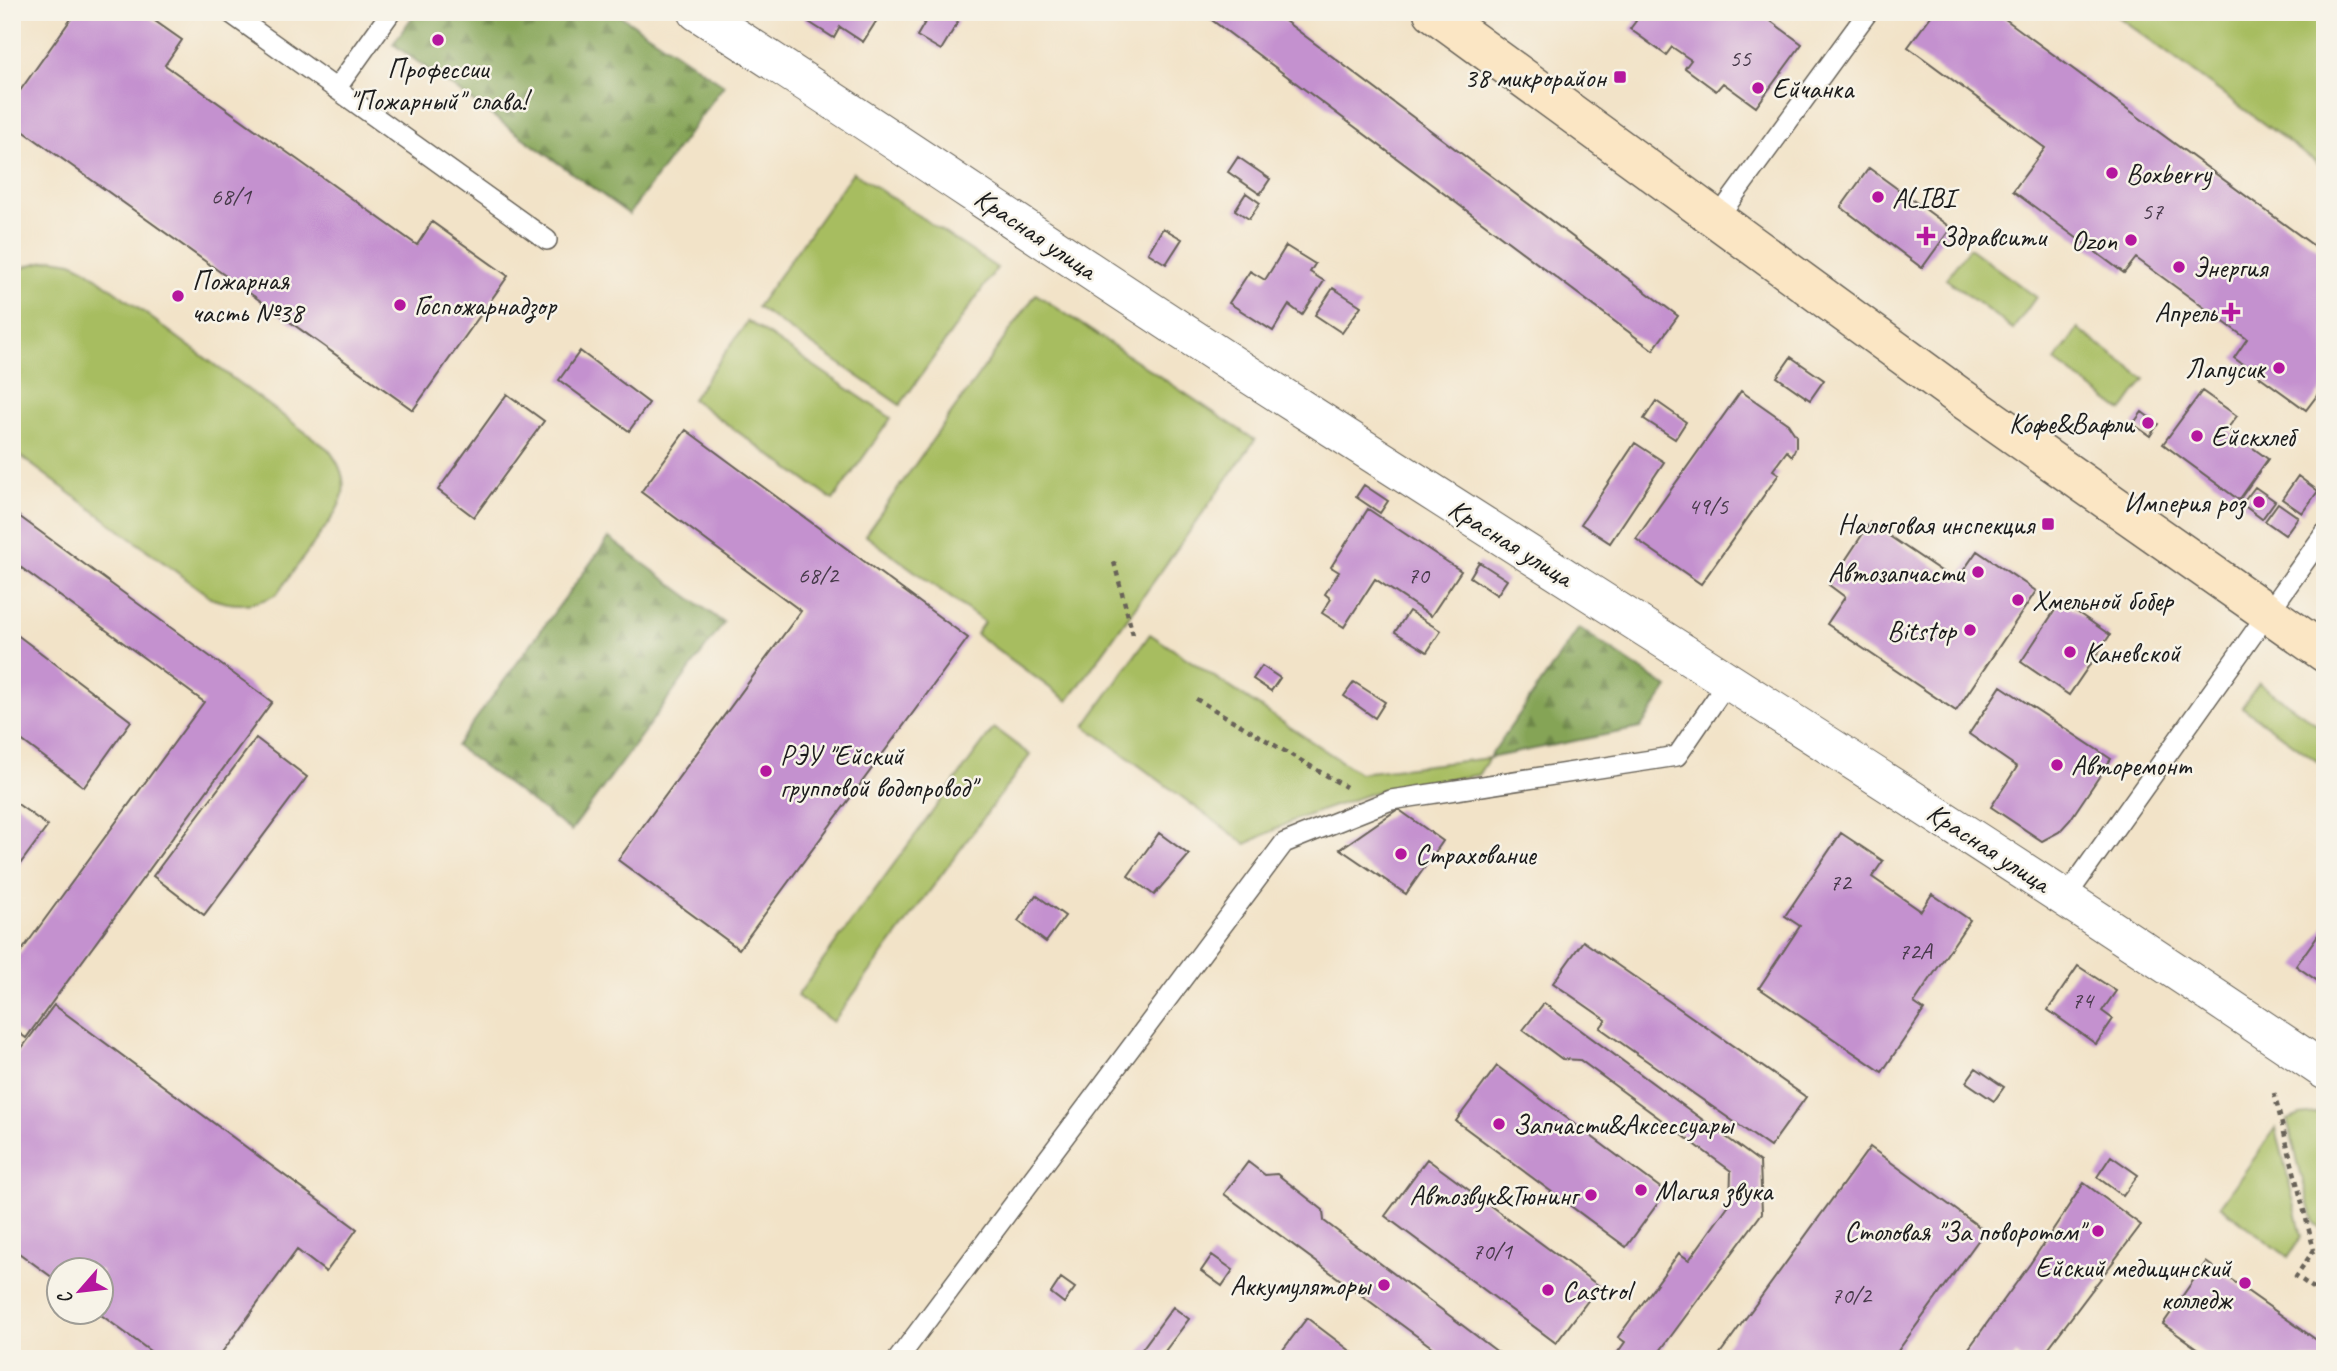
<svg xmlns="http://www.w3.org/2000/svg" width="2337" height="1371" viewBox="0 0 2337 1371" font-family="Caveat,sans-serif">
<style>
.green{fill:#a7bd61;stroke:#626c3e;stroke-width:2}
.forest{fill:url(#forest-firs);stroke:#50603a;stroke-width:2}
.building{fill:#c491cf}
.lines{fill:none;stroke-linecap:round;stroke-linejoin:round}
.lane-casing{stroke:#676258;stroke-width:22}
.street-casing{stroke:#676258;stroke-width:39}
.secondary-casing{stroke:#676258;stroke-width:41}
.path{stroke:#676258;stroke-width:4.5;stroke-dasharray:5 5;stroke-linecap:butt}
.lane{stroke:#fff;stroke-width:19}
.street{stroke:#fff;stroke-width:37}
.secondary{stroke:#fbe6c4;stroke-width:38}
.poi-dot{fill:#b5179e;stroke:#f7f3e8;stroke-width:2.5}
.labels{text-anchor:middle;stroke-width:5;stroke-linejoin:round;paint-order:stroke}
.number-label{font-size:24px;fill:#463949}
.poi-label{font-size:28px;fill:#1c1c1c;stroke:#f7f3e8;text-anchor:start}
.street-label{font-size:28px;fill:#1c1c1c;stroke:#f7f3e8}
</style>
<defs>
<pattern id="forest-firs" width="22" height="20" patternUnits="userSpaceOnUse" patternTransform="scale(1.75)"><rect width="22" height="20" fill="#85a457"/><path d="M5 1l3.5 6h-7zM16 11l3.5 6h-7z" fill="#6c8547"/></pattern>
</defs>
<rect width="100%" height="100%" fill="#f7f3e8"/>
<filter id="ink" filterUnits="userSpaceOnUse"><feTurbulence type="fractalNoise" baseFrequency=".0143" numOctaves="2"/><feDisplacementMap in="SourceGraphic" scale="14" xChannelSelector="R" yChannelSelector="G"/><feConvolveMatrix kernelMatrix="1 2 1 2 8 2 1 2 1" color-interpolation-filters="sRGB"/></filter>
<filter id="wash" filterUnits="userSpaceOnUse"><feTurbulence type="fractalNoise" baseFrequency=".00686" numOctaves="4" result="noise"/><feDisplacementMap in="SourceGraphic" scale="28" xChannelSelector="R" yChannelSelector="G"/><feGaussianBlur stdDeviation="1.57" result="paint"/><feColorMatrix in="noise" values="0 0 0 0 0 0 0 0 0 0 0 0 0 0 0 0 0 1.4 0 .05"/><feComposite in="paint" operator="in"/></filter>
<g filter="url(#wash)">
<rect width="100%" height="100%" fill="#f2e3c8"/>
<!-- green -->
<path class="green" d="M2112 12H2325V169Z
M853 172 997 268 900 405 757 307Z
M1969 248 2036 297 2013 329 1946 279Z
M53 259 72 262 84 268 328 449C358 486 340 508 316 540 303 558 290 576 277 594 256 606 235 607 213 599L12 450V279L26 266Z
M1036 294 1255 440 1068 701 976 634 984 622 865 535Z
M748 321 891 418 833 500 692 399Z
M2078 329 2145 379 2122 411 2055 361Z
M1150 634 1359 773 1489 758 1478 775 1387 788 1294 820 1246 844 1085 726Z
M2259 683 2325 730V767L2242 707Z
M994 728 1030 755 833 1022 797 996Z
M2325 1112V1232L2314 1223 2287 1120 2300 1115Z
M2276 1128 2302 1236 2288 1257 2220 1206Z"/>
<!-- forest -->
<path class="forest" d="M416 12H615L724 85 629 214 393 44Z
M609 538 724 623 571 831 456 746Z
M1579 628 1668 688 1640 728 1489 758Z"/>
<g id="blocks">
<!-- building -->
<path class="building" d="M76 12H142L182 40 165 65 417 245 432 222 508 276 413 410 12 123V102Z
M808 12H882L863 42 840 27 834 38 804 19Z
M931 12H942L958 22 941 50 917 36Z
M1201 12H1273L1678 316 1653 350Z
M1624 12H1744L1754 20 1760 13 1802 44 1756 107 1723 83 1716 91 1685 68 1691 60 1672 47 1666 55 1630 29 1636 21Z
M1934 12H2003L2001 16 2325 254V385L2306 410 2234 358 2247 339 2136 258 2124 273 2013 191 2045 148 1908 47Z
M1238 157 1270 179 1260 194 1228 172Z
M1869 168 1951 228 1922 268 1841 207Z
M1246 193 1260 203 1249 219 1235 210Z
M1163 228 1182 239 1166 264 1148 253Z
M1286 246 1315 264 1310 272 1324 281 1302 315 1289 305 1273 331 1229 303 1250 271 1265 280Z
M1333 288 1361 306 1342 333 1315 315Z
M580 351 649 403 629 431 559 380Z
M1791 357 1824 380 1810 400 1777 377Z
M1741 391 1788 424 1796 436V447L1792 456 1787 451 1773 470 1779 474 1701 584 1636 539Z
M2202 391 2237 416 2227 429 2268 459 2239 500 2163 444Z
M507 394 544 421 474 517 438 490Z
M1656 401 1686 422 1675 439 1644 419Z
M2142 412 2158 424 2150 436 2133 424Z
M686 430 968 638 739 949 618 860 801 611 641 492Z
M1635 443 1664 462 1610 543 1581 524Z
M2298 476 2318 491 2302 513 2282 499Z
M1364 485 1388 501 1380 513 1356 497Z
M2255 487 2275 501 2262 519 2242 504Z
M2278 503 2298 517 2285 535 2265 521Z
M1368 509 1461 571 1431 616 1375 579 1344 627 1322 613 1331 599 1325 594 1339 572 1331 567Z
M12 511 272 702 26 1038 12 1028V964L204 702 12 561Z
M1870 523 1956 581 1977 551 2036 591 1956 711 1827 624 1845 597 1829 585Z
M1479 562 1507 580 1497 595 1470 577Z
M2061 601 2110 635 2069 695 2021 662Z
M1409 611 1441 631 1427 652 1395 632Z
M12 631 131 721 84 787 12 733Z
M1262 666 1280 678 1271 691 1253 679Z
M1354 682 1385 702 1375 718 1344 696Z
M2001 686 2111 759 2070 820 2059 832 2042 841 1991 807 2017 767 1969 734Z
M256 738 307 777 204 915 153 876Z
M12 800 48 826 12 875Z
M1398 809 1443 841 1406 894 1340 849Z
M1159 833 1189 855 1154 895 1128 876Z
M1841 833 1883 861 1872 877 1921 911 1932 894 1970 920 1914 1003 1924 1010 1882 1072 1759 988 1800 926 1785 916Z
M1036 895 1065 916 1046 942 1018 921Z
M2325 925V986L2296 966Z
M1583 941 1806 1097 1770 1147 1600 1028 1606 1020 1553 983Z
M2078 966 2116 991 2102 1011 2113 1019 2096 1044 2048 1010Z
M1544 1003 1760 1162 1762 1213 1654 1359H1613L1625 1342 1618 1337 1679 1253 1689 1260 1730 1203 1731 1171 1580 1060 1562 1059 1523 1030Z
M54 1005 357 1229 326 1272 297 1250 220 1355 225 1359H161L97 1312H102V1270H60V1283L12 1248V1061Z
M1497 1066 1666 1192 1626 1247 1456 1121Z
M1976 1068 2004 1087 1994 1101 1966 1082Z
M1870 1147 1985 1231 1892 1359H1716Z
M2111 1156 2138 1175 2123 1196 2097 1177Z
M1427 1159 1599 1286 1556 1343 1385 1216Z
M1248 1162 1265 1175 1277 1174 1323 1210 1324 1221 1507 1359H1448L1224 1194Z
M2084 1183 2141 1225 2040 1359H2022L2016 1354 2013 1359H1961L2030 1264Z
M1212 1255 1233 1270 1222 1286 1201 1271Z
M2206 1262 2325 1346V1359H2212L2163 1324Z
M1061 1278 1075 1288 1064 1303 1051 1293Z
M1173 1307 1189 1319 1159 1359H1140L1137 1356Z
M1307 1318 1361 1359H1276Z"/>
</g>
</g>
<g filter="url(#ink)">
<use href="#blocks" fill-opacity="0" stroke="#676258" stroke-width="2"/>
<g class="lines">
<defs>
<path id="lane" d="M229 12 547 240
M336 89 391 12
M1716 220 1868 12
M2066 897 2325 533
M898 1359 1284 843 1391 800 1677 756 1729 680"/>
<path id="street" d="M697 12C900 142 1098 279 1301 408 1643 628 1988 843 2325 1071"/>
<path id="secondary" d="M1433 12 1960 397 2325 653"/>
</defs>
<!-- lane casing -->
<use href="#lane" class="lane-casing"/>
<!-- street casing -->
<use href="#street" class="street-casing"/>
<!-- secondary casing -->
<use href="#secondary" class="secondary-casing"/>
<!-- path -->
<path class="path" d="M1114 562 1133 635
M1196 699 1346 787
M2274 1093 2314 1250
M2325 1250H2314L2296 1276 2325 1296"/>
<!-- lane -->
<use href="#lane" class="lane"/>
<!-- street -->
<use href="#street" class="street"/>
<!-- secondary -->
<use href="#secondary" class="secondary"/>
</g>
</g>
<!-- markers -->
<g class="poi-dot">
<circle cx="438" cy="40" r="7"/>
<rect x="1613" y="70" width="14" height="14" rx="3.5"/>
<circle cx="1758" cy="88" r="7"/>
<circle cx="2112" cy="173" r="7"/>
<circle cx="1878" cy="197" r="7"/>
<path d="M1922.5 225.5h7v7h7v7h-7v7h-7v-7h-7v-7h7z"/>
<circle cx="2131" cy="240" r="7"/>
<circle cx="2179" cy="267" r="7"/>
<circle cx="178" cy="296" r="7"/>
<circle cx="400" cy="305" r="7"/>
<path d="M2227.5 301.5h7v7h7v7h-7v7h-7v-7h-7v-7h7z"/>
<circle cx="2279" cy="368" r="7"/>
<circle cx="2148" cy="423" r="7"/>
<circle cx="2197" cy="436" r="7"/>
<circle cx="2259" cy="502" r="7"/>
<rect x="2041" y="517" width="14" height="14" rx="3.5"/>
<circle cx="1978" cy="572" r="7"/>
<circle cx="2018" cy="600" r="7"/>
<circle cx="1970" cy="630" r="7"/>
<circle cx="2070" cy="652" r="7"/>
<circle cx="2057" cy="765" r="7"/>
<circle cx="766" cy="771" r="7"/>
<circle cx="1401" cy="854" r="7"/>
<circle cx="1499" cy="1124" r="7"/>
<circle cx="1641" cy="1190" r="7"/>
<circle cx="1591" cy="1195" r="7"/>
<circle cx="2098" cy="1231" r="7"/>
<circle cx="2245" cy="1283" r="7"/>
<circle cx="1384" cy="1285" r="7"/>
<circle cx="1548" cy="1290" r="7"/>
</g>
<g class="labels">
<!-- number labels -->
<g class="number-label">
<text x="1740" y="66">55</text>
<text x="231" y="204">68/1</text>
<text x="2152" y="219">57</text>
<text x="1708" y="514">49/5</text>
<text x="818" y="583">68/2</text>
<text x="1418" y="583">70</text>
<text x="1840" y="890">72</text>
<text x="1915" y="959">72А</text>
<text x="2082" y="1008">74</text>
<text x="1492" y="1259">70/1</text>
<text x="1851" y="1303">70/2</text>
</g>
<!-- poi labels -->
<g class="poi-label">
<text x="438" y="78" text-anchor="middle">Профессии<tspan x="438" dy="32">"Пожарный" слава!</tspan></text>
<text x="1606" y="87" text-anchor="end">38 микрорайон</text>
<text x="1772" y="98">Ейчанка</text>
<text x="2126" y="183">Boxberry</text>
<text x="1892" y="207">ALIBI</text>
<text x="1940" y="246">Здравсити</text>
<text x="2117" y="250" text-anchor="end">Ozon</text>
<text x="2193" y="277">Энергия</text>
<text x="192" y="290">Пожарная<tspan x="192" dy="32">часть №38</tspan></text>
<text x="414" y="315">Госпожарнадзор</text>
<text x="2217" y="322" text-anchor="end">Апрель</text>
<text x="2265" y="378" text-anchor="end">Лапусик</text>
<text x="2134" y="433" text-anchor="end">Кофе&amp;Вафли</text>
<text x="2211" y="446">Ейскхлеб</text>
<text x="2245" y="512" text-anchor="end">Империя роз</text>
<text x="2034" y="534" text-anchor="end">Налоговая инспекция</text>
<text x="1964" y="582" text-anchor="end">Автозапчасти</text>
<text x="2032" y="610">Хмельной бобер</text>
<text x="1956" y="640" text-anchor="end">Bitstop</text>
<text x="2084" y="662">Каневской</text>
<text x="780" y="765">РЭУ "Ейский<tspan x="780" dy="32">групповой водопровод"</tspan></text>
<text x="2071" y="775">Авторемонт</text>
<text x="1415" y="864">Страхование</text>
<text x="1513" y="1134">Запчасти&amp;Аксессуары</text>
<text x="1655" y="1200">Магия звука</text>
<text x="1577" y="1205" text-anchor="end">Автозвук&amp;Тюнинг</text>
<text x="2084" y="1241" text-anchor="end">Столовая "За поворотом"</text>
<text x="2231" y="1277" text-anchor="end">Ейский медицинский<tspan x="2231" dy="32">колледж</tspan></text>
<text x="1370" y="1295" text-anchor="end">Аккумуляторы</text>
<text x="1562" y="1300">Castrol</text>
</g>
<!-- street labels -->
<g class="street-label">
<text transform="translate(1036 233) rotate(34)" y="10">Красная улица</text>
<text transform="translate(1511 542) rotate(32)" y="10">Красная улица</text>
<text transform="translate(1989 847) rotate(33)" y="10">Красная улица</text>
</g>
</g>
<!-- margin -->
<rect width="2337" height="1371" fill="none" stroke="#f7f3e8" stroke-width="42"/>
<!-- north arrow -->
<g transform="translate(80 1291) rotate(242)"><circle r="33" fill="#f7f3e8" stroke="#9f9d96" stroke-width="2"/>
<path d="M0-5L12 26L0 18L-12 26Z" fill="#b5179e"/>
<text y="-10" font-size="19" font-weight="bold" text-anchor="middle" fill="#1c1c1c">С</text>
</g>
</svg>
